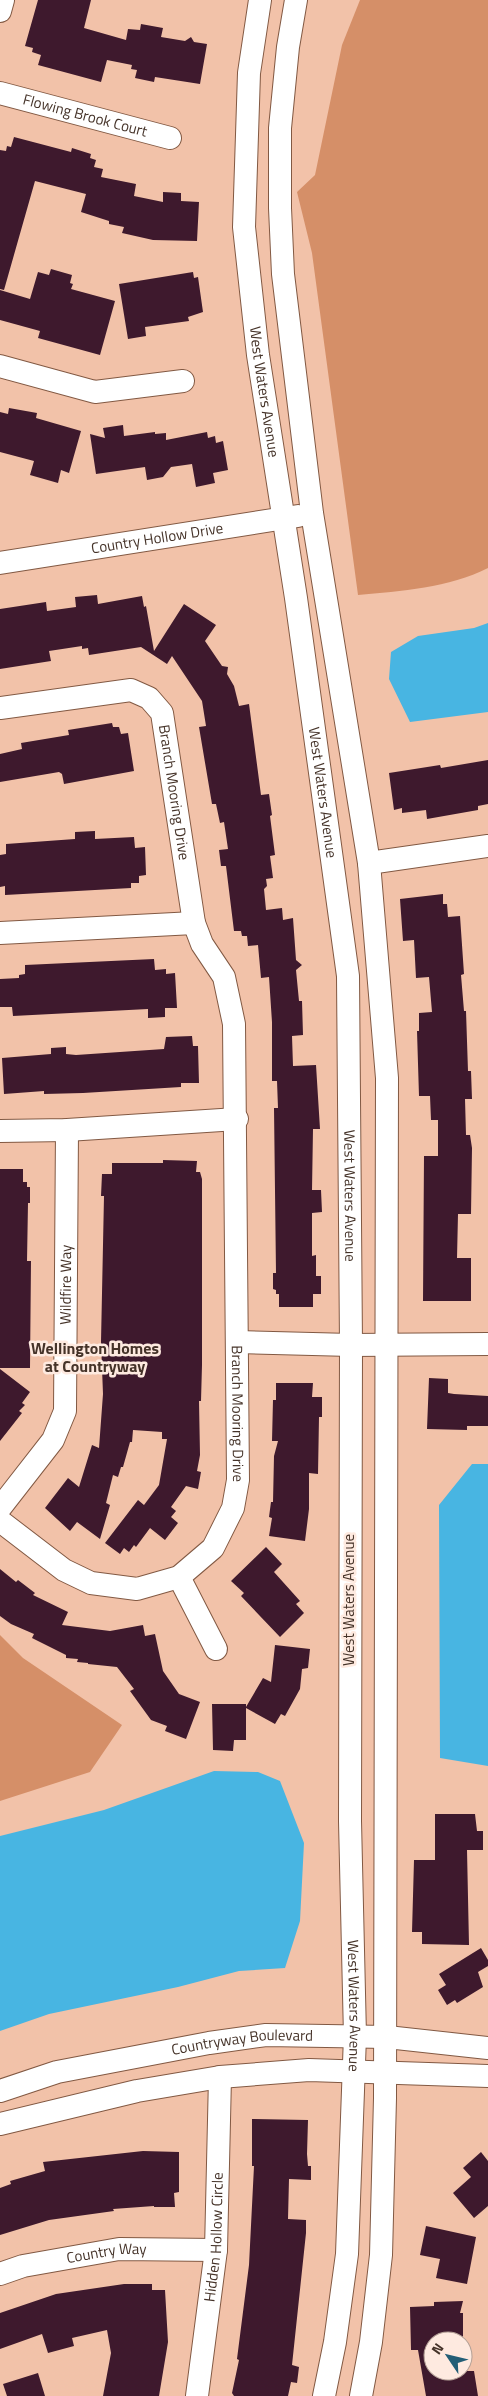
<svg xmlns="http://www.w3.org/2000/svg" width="488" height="2396" viewBox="0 0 488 2396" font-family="'Titillium Web',sans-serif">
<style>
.green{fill:#d58f68}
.water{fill:#48b5e2}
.building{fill:#3e192d}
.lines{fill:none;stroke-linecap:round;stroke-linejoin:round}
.minor-casing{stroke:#825943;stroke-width:24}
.minor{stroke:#fff;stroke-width:22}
.labels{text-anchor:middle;stroke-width:5;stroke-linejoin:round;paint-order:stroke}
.street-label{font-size:15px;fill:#453329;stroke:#feeae0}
.neighbourhood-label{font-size:16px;font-weight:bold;fill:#453329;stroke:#feeae0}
</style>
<rect width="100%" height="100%" fill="#f2c2a9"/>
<!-- green -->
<path class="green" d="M360 0H488V568C449 588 401 591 358 595L312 253 297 192 315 175 342 45Z
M0 1635 23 1658 122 1725 90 1772 0 1801Z"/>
<!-- water -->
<path class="water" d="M488 623V712L410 722 389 679 391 652 418 636 474 628Z
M472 1464H488V1766L440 1758 439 1505Z
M214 1771 258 1772 280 1781 304 1843 300 1921 285 1968 239 1971 178 1987 49 2014 0 2031V1836L104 1810Z"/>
<!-- building -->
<path class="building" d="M38 0H91L84 28 126 40 128 29 140 30 141 24 163 28 161 37 185 41 191 37 194 42 207 44 200 84 155 77 154 82 135 78 137 70 131 69 132 65 107 60 101 82 38 65 41 55 32 52 33 48 25 46Z
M14 137 71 152 72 148 91 154 90 158 96 160 94 167 103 169 101 177 136 184 134 196 163 202V192L181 193V201L199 202 197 241 153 240 122 233 124 227 109 224V221L81 212 86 194 35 181 4 290 0 289V150L6 151 7 146 11 147Z
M51 269 72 275 70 283 73 284 71 289 115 301 100 355 38 338 40 331 0 320V290L30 299 38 272 49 275Z
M193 272 194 278 198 277 203 312 188 317 189 321 145 327 146 336 128 339 119 284Z
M9 408 37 413 36 418 81 431 69 473 61 470 58 483 30 475 34 461 0 452V412L8 414Z
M123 425 124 436 155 432V434L166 433V440L207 432 208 438 215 436 216 443 223 441 228 470 213 473 215 483 196 487 192 464 171 467 163 477 147 480 145 467 96 474 90 434 105 438 103 428Z
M97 595 98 604 142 596 144 607 146 606 154 651 184 604 216 625 205 641 222 666 228 667 227 674 234 686 239 706 249 704 261 795 269 794 272 815 270 816 275 855 270 856 273 878 266 879 267 886 264 889 266 910 282 908 283 920 293 918 296 960 302 965 296 970 299 1001H302L303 1035 292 1036 293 1066 316 1065 320 1129H313L312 1190H321L322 1212 312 1213V1256L316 1255V1276H321V1294H313V1307H279V1294H276V1290L273 1289V1273H276L274 1108H278L277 1081H272V1022L269 977 261 978 258 945 248 946 247 936H242L241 931H234L226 866H221L219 850 228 849 224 822 220 823 216 804H212L199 727 206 726 202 701 172 656 167 664 141 647 89 655 88 648 82 649V646L49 651 51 661 0 669V609L46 602 47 611 76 607 75 597Z
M112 723 113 727H119L121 734 128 733 134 771 64 784 62 774 59 772 0 782V754L22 749 21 743 69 735 68 730Z
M488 760V804L478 806V810L427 819 426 810 402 813V808L394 810 389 773 440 765 441 768Z
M95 831V839L134 837 135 848 145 847 146 875 139 876V883H131V888L5 895V886L0 887V855L6 854V844L75 839V832Z
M443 894V904H447L448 917 460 916 464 974 461 975 464 1011H466L468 1071H471L472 1099H465L466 1135H470L472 1148 471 1214H458L457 1258H471V1301H423L424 1156H438V1120H431L430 1096H419L417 1031H419V1013L432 1012 429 977 416 978 414 940 403 941 400 899Z
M154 959 155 970 166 969V974L175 973 177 1008H165V1017L148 1018V1009L13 1016 12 1007H0V979L19 978V975L25 974V965Z
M192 1036 193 1046H198L199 1083H181V1087L83 1093 44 1094V1091L4 1094 2 1058 51 1054V1048L66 1047V1054L76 1055 164 1049 166 1037Z
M163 1160 197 1161 196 1172H200L202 1179V1365L201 1401H199L200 1455 197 1471 201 1472 198 1489 186 1486 171 1507 176 1511 171 1517 178 1523 165 1540 150 1528 136 1547 134 1545 129 1552 124 1548 120 1554 105 1543 138 1500 144 1505 159 1485 167 1439H162V1432L133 1430 132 1442H130L123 1467H121L118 1477 113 1475 106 1503 110 1505 100 1539 77 1522 70 1531 45 1508 68 1478 79 1487 92 1445 99 1448 103 1394 101 1342 104 1196H101L102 1174H112V1163H163Z
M0 1169H23V1182H27V1187H30V1203H28L27 1261H31L30 1368H0Z
M0 1369 30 1392 22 1403 25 1405 19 1411 22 1413 0 1441Z
M429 1378 448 1379V1393L454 1394 488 1396V1426H467V1430L427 1429Z
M276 1383H313L312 1397H322V1417H319L318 1474 309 1473V1509L305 1541 269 1536 272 1518 269 1517 271 1502H273L274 1456 278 1441H272L273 1400H276Z
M266 1547 282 1564 274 1572 300 1601 296 1604 304 1613 280 1637 241 1596 244 1593 231 1581Z
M0 1569 16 1582 18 1580 35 1593 33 1595 68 1612 62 1625 110 1631 143 1625 145 1636 155 1634 163 1671 179 1694 200 1702 186 1739 165 1731 167 1726 151 1720 130 1691 134 1689 117 1667 88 1664V1663L77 1662 78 1659 66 1658V1655L32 1638 34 1634 11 1624 0 1616Z
M275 1645 310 1649 308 1668 302 1669 300 1689 285 1716 281 1714 275 1724 246 1708V1740H234L233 1751 213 1750 212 1704H246V1707L263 1678 271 1682Z
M435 1814H475L477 1831H483V1850H467L469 1945 422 1944V1932H412L414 1860H435Z
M481 1948 488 1960V1966L478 1972 483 1987 457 2003 455 2000 447 2005 438 1990 446 1985 439 1974Z
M252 2119 308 2120 307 2154 308 2166H311V2180L289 2179 288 2219 306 2220V2233L292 2365 299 2367 297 2383 291 2382 288 2396H234L232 2393 239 2360 237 2359 249 2265 254 2166H252Z
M143 2151 179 2152V2192L174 2193 175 2207H154V2206L113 2209 114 2211 49 2220 0 2235V2188L11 2184 10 2181 45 2171 43 2162Z
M481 2152 488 2161V2206L474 2218 453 2193 471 2177 463 2168Z
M426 2226 476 2237 467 2284 436 2278 440 2259 420 2255Z
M124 2284H152V2290H165L168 2342 159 2396H103L111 2353 107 2330 72 2338 74 2346 48 2353 42 2334 0 2349V2313L56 2294Z
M463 2301 460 2313H463V2341H433V2371H474L478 2396H426L418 2350H411L410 2307 434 2306V2302Z
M38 2373 45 2396H7L3 2384Z"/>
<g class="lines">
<defs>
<g id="minor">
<path id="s1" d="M260 0 249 73 244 227 258 355 296 598 348 976 351 1345 350 1821 355 2036 347 2254 335 2342 324 2396"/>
<path d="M296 0 288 47 280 128V208L283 274 312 513 369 863 387 1078 385 2098 381 2255 371 2342 361 2396"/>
<path d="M0 11 3 0"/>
<path id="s2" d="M0 93 170 138"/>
<path d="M0 366 95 392 183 381"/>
<path id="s3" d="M0 563 298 516"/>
<path id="s4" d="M0 708 131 690 149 698 162 713 194 923 202 944 224 977 234 1024 238 1480 233 1508 213 1548 179 1577 137 1589 91 1583 64 1570 0 1521"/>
<path d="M369 863 488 846"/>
<path d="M0 933 194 923"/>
<path d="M0 1131 67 1130 237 1119"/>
<path d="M237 1342 351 1345 488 1344"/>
<path id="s5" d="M0 1508 53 1440 65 1411 67 1130"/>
<path d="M179 1577 216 1649"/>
<path id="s6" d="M0 2091 57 2072 209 2043 266 2035 387 2037 488 2048"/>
<path d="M0 2124 137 2091 220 2077 309 2070 488 2076"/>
<path id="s7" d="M0 2274 23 2266 119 2249 216 2250"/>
<path id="s8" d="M197 2396 216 2250 220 2077"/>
</g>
</defs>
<!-- minor casing -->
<use href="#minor" class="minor-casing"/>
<!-- minor -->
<use href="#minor" class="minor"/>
</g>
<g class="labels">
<!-- street labels -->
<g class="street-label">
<text dy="5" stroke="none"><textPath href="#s2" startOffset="88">Flowing Brook Court</textPath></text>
<text dy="5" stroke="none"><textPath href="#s1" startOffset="394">West Waters Avenue</textPath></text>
<text dy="5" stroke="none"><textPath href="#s3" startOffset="159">Country Hollow Drive</textPath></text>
<text dy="5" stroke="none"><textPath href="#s4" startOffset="252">Branch Mooring Drive</textPath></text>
<text dy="5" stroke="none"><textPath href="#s1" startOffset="799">West Waters Avenue</textPath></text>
<text dy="5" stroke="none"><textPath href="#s1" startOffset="1204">West Waters Avenue</textPath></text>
<text dy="5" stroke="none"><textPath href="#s5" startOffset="244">Wildfire Way</textPath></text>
<text dy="5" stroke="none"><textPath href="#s4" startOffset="884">Branch Mooring Drive</textPath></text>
<text transform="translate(349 1600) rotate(-90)" y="5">West Waters Avenue</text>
<text dy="5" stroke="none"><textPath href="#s1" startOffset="2014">West Waters Avenue</textPath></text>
<text dy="5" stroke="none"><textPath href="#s6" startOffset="248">Countryway Boulevard</textPath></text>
<text dy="5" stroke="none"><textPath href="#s8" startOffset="160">Hidden Hollow Circle</textPath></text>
<text dy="5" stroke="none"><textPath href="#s7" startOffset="109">Country Way</textPath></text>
</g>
<!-- neighbourhood labels -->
<g class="neighbourhood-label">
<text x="95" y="1354">Wellington Homes<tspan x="95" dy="18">at Countryway</tspan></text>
</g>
</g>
<!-- north arrow -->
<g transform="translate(448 2356) rotate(305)"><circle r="24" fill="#feeae0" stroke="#b4a197"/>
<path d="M0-4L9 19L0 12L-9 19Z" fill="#235e76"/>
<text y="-8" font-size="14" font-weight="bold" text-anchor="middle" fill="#453329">N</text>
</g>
</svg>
